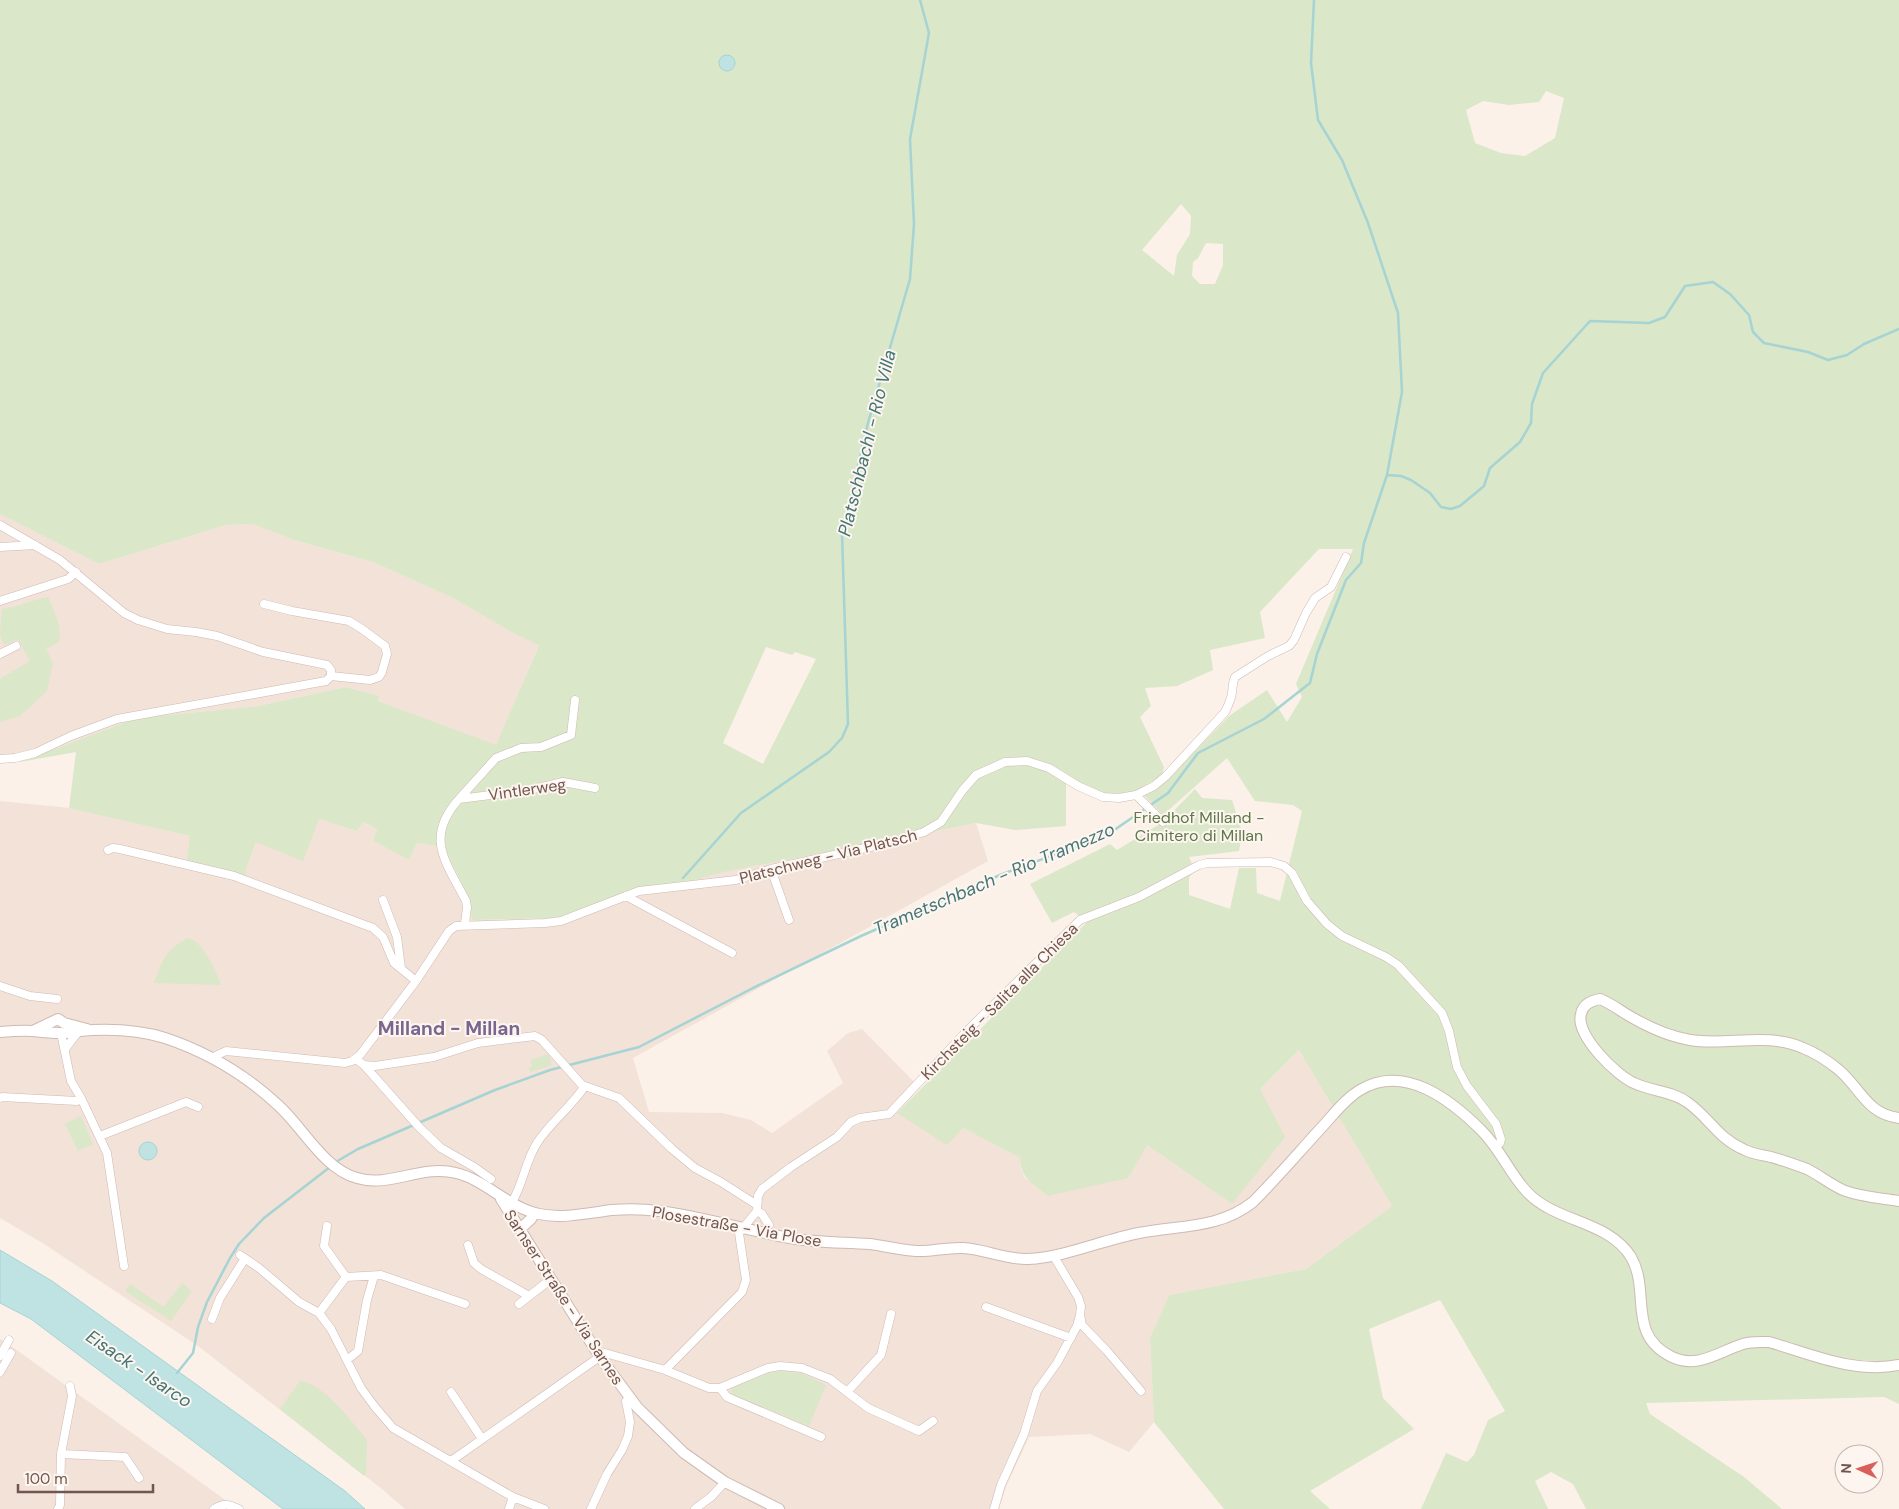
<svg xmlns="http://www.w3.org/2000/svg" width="1899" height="1509" viewBox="0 0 1899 1509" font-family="'DM Sans',sans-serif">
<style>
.residential{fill:#f2e2d8}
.green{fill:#dae7c8;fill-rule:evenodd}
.water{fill:#bfe3e2;stroke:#a6d3d3}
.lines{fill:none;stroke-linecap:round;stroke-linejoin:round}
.stream{stroke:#a6d3d3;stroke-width:2.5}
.minor-casing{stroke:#cebab3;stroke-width:9}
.tertiary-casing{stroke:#cebab3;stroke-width:12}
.minor{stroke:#fff;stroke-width:8}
.tertiary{stroke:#fff;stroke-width:10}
.labels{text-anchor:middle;stroke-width:4;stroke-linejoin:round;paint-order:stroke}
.street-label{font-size:16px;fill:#73554f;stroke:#fdf5ef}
.park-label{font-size:16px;fill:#5e7848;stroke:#fdf5ef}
.water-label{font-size:18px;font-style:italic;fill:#447676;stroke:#fdf5ef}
.quarter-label{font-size:19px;font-weight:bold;fill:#7a668e;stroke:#fdf5ef}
</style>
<rect width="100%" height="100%" fill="#fbf1e9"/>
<!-- residential -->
<path class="residential" d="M0 514 99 564 226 525 253 524 294 540 373 562 453 598 513 633 539 644 496 746 378 701 379 696 346 687 258 706 137 718 20 762 0 755Z
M0 801 70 808 190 836 246 877 247 866 256 842 319 819 357 831 362 822 377 829 373 841 409 860 417 843 444 847 470 902 472 920 556 918 721 872 976 823 988 861 633 1058 649 1112 722 1113 751 1120 772 1133 843 1083 827 1051 848 1033 862 1029 920 1088 897 1113 963 1128 1020 1158 1021 1169 1025 1178 1032 1182 1047 1196 1147 1145 1232 1204 1260 1089 1299 1050 1392 1206 1306 1269 1169 1295 1150 1338 1154 1422 1129 1452 1090 1434 1029 1437 1006 1487 999 1509H405L382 1489 198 1346 41 1242 0 1218Z
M0 1339 4 1341 238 1509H0Z"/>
<!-- green -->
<path class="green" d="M0 0H1899V1404L1884 1397 1646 1403 1650 1414 1744 1477 1782 1509H1586L1573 1484 1551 1472 1535 1481 1548 1509H1421L1446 1453 1467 1462 1474 1455 1488 1420 1505 1411 1440 1300 1369 1329 1383 1398 1414 1429 1310 1491 1330 1509H1224L1154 1422 1150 1338 1169 1295 1306 1269 1392 1206 1299 1050 1260 1089 1285 1137 1232 1204 1147 1145 1128 1178 1047 1196C1032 1181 1021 1180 1020 1158L963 1128 947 1145 897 1113 1087 922 1074 912 1052 923 1030 884 1110 844 1117 850 1163 822 1195 789 1202 798 1232 800 1242 832 1239 851 1189 857 1195 871 1189 877V895L1230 909 1239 868H1256L1257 893 1280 901 1302 811 1293 805 1255 801 1227 758 1163 815 1144 795 1166 781 1229 716 1267 690 1287 722 1302 697 1296 684 1353 549H1319L1260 612 1265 638 1210 650 1213 670 1177 686 1145 688 1151 706 1140 717 1164 767 1162 775 1134 792 1109 794 1066 783V826L1015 830 976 823 723 872 556 918 472 920C471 893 454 871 444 847L417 843 409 860 373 841 377 829 363 822 357 831 319 819 303 861 256 842 247 866 246 877 187 861 190 836 69 808 76 752 20 762 137 718 258 706 346 687 379 696 378 701 496 745 539 645 513 633 453 598 373 562 294 540 253 524 226 525 99 564 0 514ZM1546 91 1564 98 1555 138 1525 156 1501 153 1475 143 1466 110 1483 101 1509 105 1539 102ZM1181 204 1191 216 1190 234 1177 255 1174 276 1142 250ZM1206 243 1223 244V265L1215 284H1200L1192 276 1193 262 1198 258ZM766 647 792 655 795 652 816 659 763 764 723 743Z
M48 597C54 612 62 624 59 642L46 649 53 663 47 691 20 716 0 722V679L30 661 18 639 4 645 0 634 2 609C19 607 32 600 48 597Z
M188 938C202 940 217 973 221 985L154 983C164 958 164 951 188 938Z
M548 1054 552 1065 530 1072 529 1068 532 1066 531 1060Z
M81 1116 93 1144 78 1151 65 1124Z
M182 1283 192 1291 171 1321 125 1291 130 1284 164 1307Z
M781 1370 801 1373 826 1385 809 1426 733 1395 731 1390 734 1387 763 1375Z
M300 1381C323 1383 353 1423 367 1440L366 1474 364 1476 280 1409Z"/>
<!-- water -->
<path class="water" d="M719 63a8 8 0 1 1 16 0a8 8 0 1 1-16 0Z
M139 1151a9 9 0 1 1 18 0a9 9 0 1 1-18 0Z
M0 1250 52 1281 345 1491 365 1509H283L31 1319 0 1303Z"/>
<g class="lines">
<!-- stream -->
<path class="stream" d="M1387 475 1401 476 1411 480 1430 493 1441 507 1451 509 1460 506 1484 486 1490 468 1520 442 1531 423 1532 404 1543 373 1590 321 1649 323 1665 317 1685 286 1713 282 1730 294 1749 315 1753 332 1764 343 1808 352 1828 360 1847 355 1864 344 1899 329
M683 878 741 813 829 752 842 738 848 724 842 534 868 423 910 279 914 224 910 139 929 33 920 0
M334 1163 358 1149 495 1090 550 1070 639 1047 753 988 861 936 1000 875 1107 835 1168 793 1198 753 1264 719 1310 683 1317 654 1346 580 1361 563 1364 543 1387 475 1402 392 1398 313 1368 223 1342 160 1318 120 1311 63 1314 0
M177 1373 193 1353 198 1327 207 1302 230 1258 239 1244 264 1218 330 1167"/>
<defs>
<path id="minor" d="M0 525 60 560 124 613 138 620 167 629 196 632 217 636 263 652 327 665 331 670V676L326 681 117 719 71 736 35 753 15 758 0 759
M0 547 35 545
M0 601 68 579 76 572
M264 604 292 611 349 621 362 629 385 646 387 654 382 672 379 677 370 680 331 676
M0 654 16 646
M1136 795 1163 822
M459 799 496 758 521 748 541 747 571 735 575 700
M108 850 113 848 120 849 234 876 373 928 383 937 394 963 416 981
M771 869 789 920
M626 896 732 953
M383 900 397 937 401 968
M465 924 467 907 466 901C446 862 424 838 459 799L529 790 563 782 595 788
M0 986 30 996 57 999
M61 1033 71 1081 81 1098 107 1153 124 1266
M65 1049 78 1032
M211 1058 226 1051 345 1063 352 1061 360 1055 416 981 449 931 456 926 545 923 561 921 639 891 736 880 771 869 888 843 924 832 941 822 962 791 976 775 1005 762 1027 761 1049 768 1078 786 1103 797 1119 798 1136 795 1154 786 1166 776 1225 712C1228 706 1231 700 1232 693 1233 687 1232 683 1235 677L1268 656 1289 646 1294 640 1306 613 1315 598 1331 587 1346 557
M356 1059 364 1065 375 1066 434 1057 478 1043 535 1036 542 1040 582 1085 619 1098 672 1149 695 1168 721 1182 757 1205
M364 1065 419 1127 441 1148 474 1167 491 1179
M0 1098 2 1097 77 1101 81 1098
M100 1136 186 1102 198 1107
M511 1204C523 1185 525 1162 537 1143 550 1123 571 1107 585 1086
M757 1211 762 1214 769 1225
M327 1226 324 1246 346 1277
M468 1245 474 1263 481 1269 529 1296
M240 1255 259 1268 299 1302 319 1313 331 1329 361 1388 375 1407 393 1428 513 1497 544 1509
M1054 1255 1056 1260 1078 1297 1081 1306 1080 1315 1082 1325 1107 1351 1141 1391
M519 1304 551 1279
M986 1307 1071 1338
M319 1313 346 1277 381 1275 465 1304
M212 1319 220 1298 244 1260
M0 1356 9 1340
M347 1360 358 1351 367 1300 374 1276
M665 1370 742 1292 746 1280 739 1233 757 1211 758 1196 762 1189 791 1167 837 1137 851 1122 860 1118 889 1114 965 1033 1080 920 1139 897 1199 865 1207 863 1271 862 1284 866 1292 873 1307 901 1327 924 1342 936 1386 957 1398 965 1442 1013 1449 1031 1457 1067 1467 1086 1496 1124 1501 1139 1500 1143 1495 1147
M0 1372 11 1353
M720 1388 727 1397 821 1437
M451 1392 482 1439
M847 1392 881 1355 891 1314
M61 1454 125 1457 139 1478
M451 1461 605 1353 665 1370 709 1388H720L768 1368 780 1366 802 1368 830 1379 868 1408 919 1431 933 1421
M58 1509 60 1505 61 1454 72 1396 70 1386
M214 1509C224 1503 229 1504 239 1509
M509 1509 513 1497
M591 1509 607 1474 622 1450 628 1436 630 1422 626 1401 629 1398
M695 1509 711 1497 725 1482
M994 1509 1001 1485 1024 1434 1037 1391 1057 1363 1077 1326 1080 1315"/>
<path id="tertiary" d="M33 1031 58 1019 64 1023 87 1029
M0 1032C11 1031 23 1030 33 1031 42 1032 51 1033 60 1033 70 1034 81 1030 92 1030 116 1029 143 1031 165 1038 207 1052 247 1076 279 1106 304 1129 324 1169 357 1178 390 1188 422 1164 456 1173 486 1180 507 1207 539 1214 563 1219 588 1213 612 1210 627 1209 643 1209 659 1211 703 1217 746 1230 790 1238 816 1243 843 1242 870 1244 885 1246 901 1250 916 1251 931 1252 947 1247 963 1248 985 1249 1006 1260 1028 1259 1066 1257 1102 1240 1139 1233 1180 1225 1219 1229 1253 1202 1277 1178 1299 1152 1322 1127 1334 1114 1345 1099 1360 1090 1405 1063 1452 1101 1482 1131 1500 1149 1510 1174 1527 1192 1556 1223 1608 1220 1631 1257 1651 1291 1626 1335 1672 1357 1698 1369 1718 1352 1743 1344 1752 1341 1760 1342 1769 1342 1811 1354 1855 1374 1899 1365
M1899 1118C1867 1114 1861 1089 1839 1070 1828 1061 1816 1053 1803 1048 1768 1032 1727 1046 1690 1040 1667 1036 1646 1026 1626 1014 1618 1009 1610 1003 1600 999 1591 1001 1583 1004 1581 1014 1575 1035 1616 1075 1634 1083 1650 1091 1672 1091 1687 1102 1710 1118 1717 1138 1745 1150 1753 1154 1762 1155 1771 1157 1782 1160 1796 1165 1807 1169 1819 1175 1830 1184 1843 1190 1860 1197 1881 1198 1899 1201
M501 1199 600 1357 637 1407 684 1453 725 1482 779 1509
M520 1229 531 1219 534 1213"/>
</defs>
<!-- minor casing -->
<use href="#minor" class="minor-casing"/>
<!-- tertiary casing -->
<use href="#tertiary" class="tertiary-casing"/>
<!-- minor -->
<use href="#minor" class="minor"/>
<!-- tertiary -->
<use href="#tertiary" class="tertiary"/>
</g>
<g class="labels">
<!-- street labels -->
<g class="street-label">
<text transform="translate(527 789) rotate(-8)" y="6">Vintlerweg</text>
<text transform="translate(828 856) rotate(-14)" y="6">Platschweg - Via Platsch</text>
<text transform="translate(999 1001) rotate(-45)" y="6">Kirchsteig - Salita alla Chiesa</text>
<text transform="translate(737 1226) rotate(10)" y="6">Plosestraße - Via Plose</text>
<text transform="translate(564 1297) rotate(57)" y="6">Sarnser Straße - Via Sarnes</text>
</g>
<!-- park labels -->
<g class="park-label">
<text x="1199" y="823">Friedhof Milland -<tspan x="1199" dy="18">Cimitero di Millan</tspan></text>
</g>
<!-- water labels -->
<g class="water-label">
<text transform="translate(867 443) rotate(-76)" y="6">Platschbachl - Rio Villa</text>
<text transform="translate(994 879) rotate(-23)" y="6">Trametschbach - Rio Tramezzo</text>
<text transform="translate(139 1369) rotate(34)" y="6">Eisack - Isarco</text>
</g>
<!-- quarter labels -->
<g class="quarter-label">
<text x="449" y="1035">Milland - Millan</text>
</g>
</g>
<!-- north arrow -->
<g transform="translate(1859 1469) rotate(273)"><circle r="24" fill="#fdf5ef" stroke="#c6b5af"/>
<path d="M0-4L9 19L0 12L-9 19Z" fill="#d8605a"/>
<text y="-8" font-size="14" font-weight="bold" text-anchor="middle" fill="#73554f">N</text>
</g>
<!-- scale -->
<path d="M18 1484v8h135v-8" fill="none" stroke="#73554f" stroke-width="2.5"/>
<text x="25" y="1484" font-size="15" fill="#73554f" stroke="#fdf5ef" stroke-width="4" paint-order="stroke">100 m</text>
</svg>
